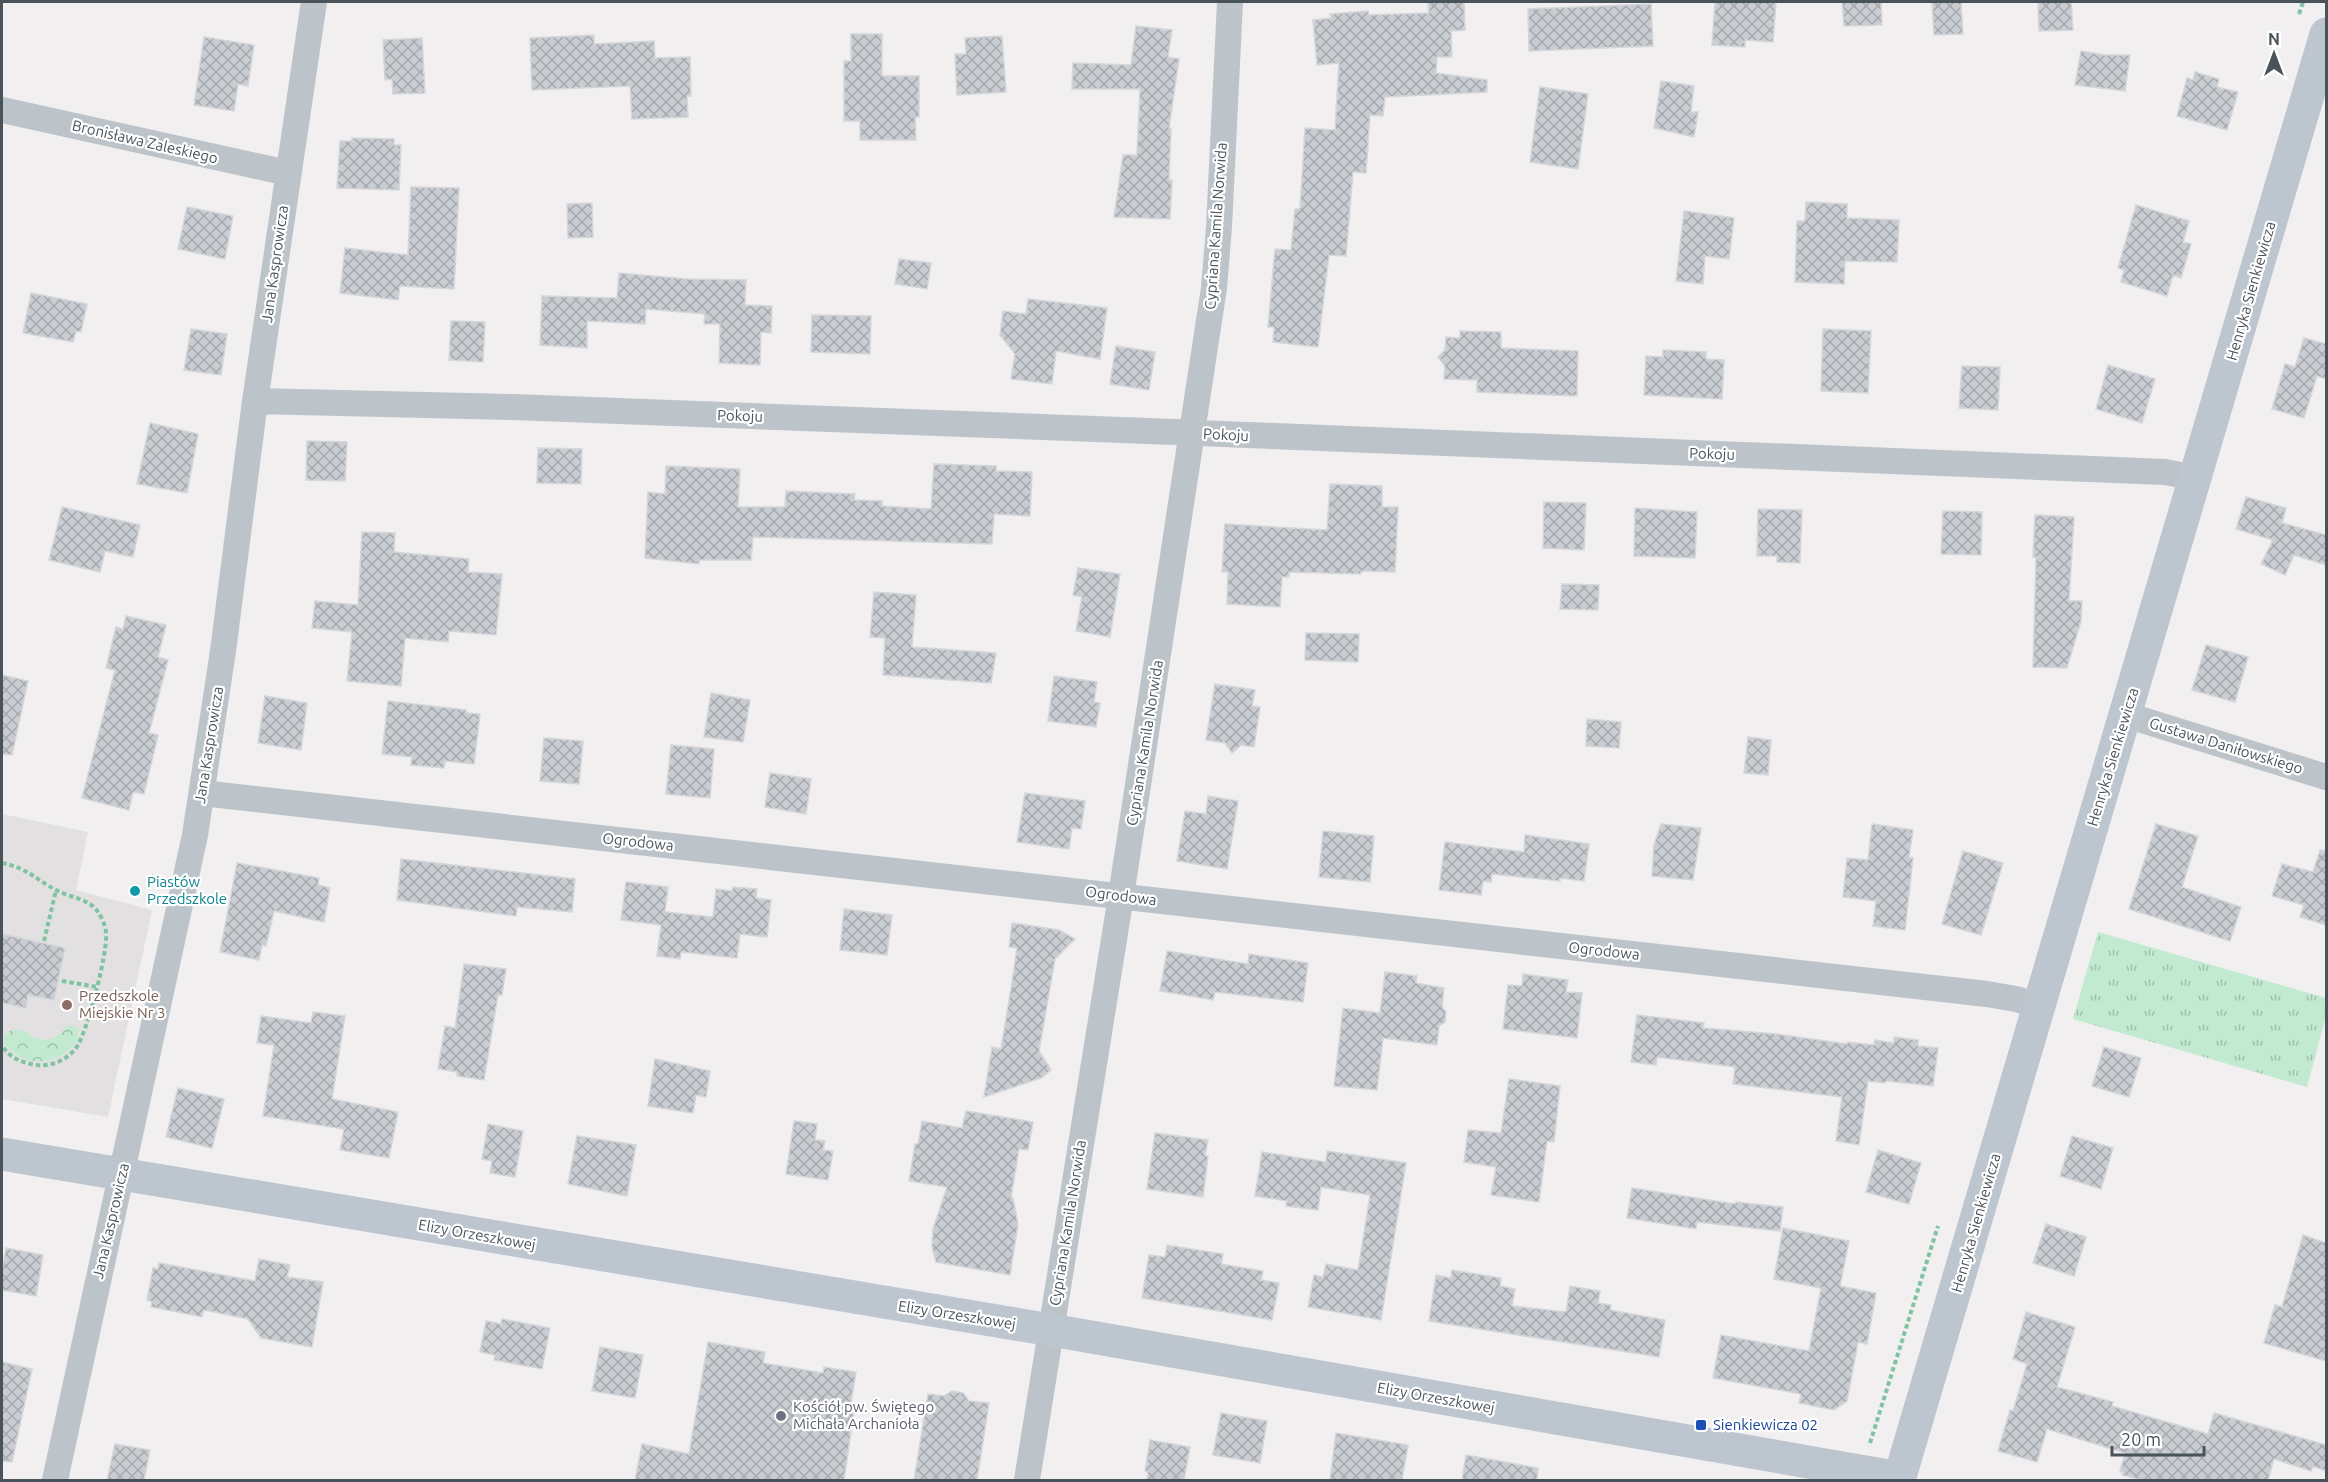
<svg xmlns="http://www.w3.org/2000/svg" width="2328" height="1482" viewBox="0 0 2328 1482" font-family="Ubuntu,sans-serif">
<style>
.education{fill:#e2e0e0}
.grass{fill:url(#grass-tufts)}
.park{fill:url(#park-crowns)}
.building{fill:url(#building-cross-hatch);stroke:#d4d6da;stroke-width:1.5}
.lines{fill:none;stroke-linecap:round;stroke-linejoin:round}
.path{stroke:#7ec4a0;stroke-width:4;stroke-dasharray:4.5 3;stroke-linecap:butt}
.street{stroke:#bcc4ca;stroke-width:26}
.secondary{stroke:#bdc6cf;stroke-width:33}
.culture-dot{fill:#0f9aa8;stroke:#fff;stroke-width:2}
.education-dot{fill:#8d6e63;stroke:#fff;stroke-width:2}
.worship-dot{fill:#6b7280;stroke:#fff;stroke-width:2}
.transit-dot{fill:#1a4fb4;stroke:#fff;stroke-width:2}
.labels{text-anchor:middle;stroke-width:4.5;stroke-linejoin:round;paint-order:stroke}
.street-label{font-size:15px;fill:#49535a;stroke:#fff}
.culture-label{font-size:15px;fill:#0d838f;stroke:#fff;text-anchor:start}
.education-label{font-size:15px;fill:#785e54;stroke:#fff;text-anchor:start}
.worship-label{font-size:15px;fill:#5b616d;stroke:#fff;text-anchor:start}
.transit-label{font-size:15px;fill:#164399;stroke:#fff;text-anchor:start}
</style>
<defs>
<pattern id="grass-tufts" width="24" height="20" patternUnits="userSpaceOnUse" patternTransform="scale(1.5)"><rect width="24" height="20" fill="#c2ead1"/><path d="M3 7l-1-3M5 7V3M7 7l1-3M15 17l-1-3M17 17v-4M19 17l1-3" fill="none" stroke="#a0c0ad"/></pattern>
<pattern id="park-crowns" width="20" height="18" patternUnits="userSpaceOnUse" patternTransform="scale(1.5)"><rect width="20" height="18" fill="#c2ead1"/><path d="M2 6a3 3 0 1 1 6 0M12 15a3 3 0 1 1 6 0" fill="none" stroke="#a0c0ad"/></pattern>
<pattern id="building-cross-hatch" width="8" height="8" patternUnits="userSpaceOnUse" patternTransform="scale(1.5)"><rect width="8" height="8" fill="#c9ccd1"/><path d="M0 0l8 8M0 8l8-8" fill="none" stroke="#a5a8ad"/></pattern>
</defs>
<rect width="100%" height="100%" fill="#f1efef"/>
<!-- education -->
<path class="education" d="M2 814 88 832 76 890 152 910 108 1117 2 1099Z"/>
<!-- grass -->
<path class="grass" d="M2098 932 2326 998V1016L2307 1087 2073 1019Z"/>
<!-- park -->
<path class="park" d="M70 1025 78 1028V1040C59 1066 25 1070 4 1043V1036L11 1030 20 1029C32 1037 44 1045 58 1035 63 1032 64 1028 70 1025Z"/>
<!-- building -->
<path class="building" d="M1428 2H1464L1465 30 1451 31 1452 57H1437L1436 73 1487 80V92L1385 97 1383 116 1370 115 1366 173 1353 172 1346 256 1329 255 1318 347 1273 342 1274 327H1268L1275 249 1291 250 1295 209H1300L1305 128 1335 130 1339 63 1317 65 1313 20 1331 18 1330 14 1368 11 1369 15 1429 13Z
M1715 2H1776L1773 42 1745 40V47L1712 45Z
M1842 2H1881L1882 25 1844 26Z
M1932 2H1961L1963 34 1934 35Z
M2038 2H2071L2073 30 2039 31Z
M1651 4 1653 46 1529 51 1528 9Z
M1136 26 1172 30 1168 57 1179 59 1169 128 1171 129 1169 180H1172L1170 219 1114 217 1123 155H1137L1140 89H1072L1073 63 1131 65Z
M851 34H882V76H919V117H915L916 140H860V121H844V61H851Z
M594 35V44L654 41 655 58 690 57 691 96H687L688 117 632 119 630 86 532 90 530 38Z
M1002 36 1006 92 957 95 955 54H966L965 38Z
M204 37 254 45 248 86 238 84 234 111 194 105Z
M422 38 425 93 393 94 392 79 385 80 383 40Z
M2081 51 2105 55H2130L2125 91 2075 85Z
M2195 72 2219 79 2217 87 2238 92 2227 130 2177 116 2187 78 2193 80Z
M1661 81 1694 86 1691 112H1698L1694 137 1654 128Z
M1540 87 1588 94 1578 169 1530 162Z
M352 138 394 139V145H401L399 190 337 188 340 141H352Z
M411 187 459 188 454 289 400 286 398 300 340 293 345 248 408 255Z
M1806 202 1847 204V218L1899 220 1897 262 1845 261 1844 284 1795 282 1797 221H1805Z
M592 203 593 237 568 238 567 204Z
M2136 205 2189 221 2183 242 2191 244 2181 278 2173 275 2167 296 2121 282 2124 270 2118 268Z
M187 207 233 216 225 259 178 249Z
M1684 211 1734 218 1729 259 1705 256 1703 284 1676 281Z
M899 259 931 263 927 289 895 284Z
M619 273 688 279 746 280 745 305 772 306 771 333 761 332 760 365 719 363 720 324H704L705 314 646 309 645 324 587 321V348L540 345 542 296 617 298Z
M31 293 87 304 81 332 76 331 73 342 23 333Z
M1028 299 1107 308 1100 359 1056 351 1052 384 1011 379 1015 354 1000 335 1003 311 1026 314Z
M812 315 871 316 870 354 811 352Z
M451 321 485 322 483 362 449 360Z
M191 329 227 334 221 375 184 370Z
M1823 329 1871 331 1868 393 1821 391Z
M1460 331 1501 332V348L1578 351 1577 396 1477 392V380L1444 379 1445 366 1438 357 1445 350 1446 337 1460 338Z
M2304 338 2326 344V379L2317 376 2304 418 2272 409 2285 364 2295 367Z
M1116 346 1155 352 1149 390 1110 384Z
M1663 350 1706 352V359L1724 360 1722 399 1644 395 1646 356 1663 357Z
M2108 365 2155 379 2142 423 2096 409Z
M1962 366 2000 367 1998 410 1959 408Z
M150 423 198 434 187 493 137 484Z
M307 441 347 442 345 481 306 480Z
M538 448 582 449 581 484 537 483Z
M934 464 996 466V471L1032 472 1030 516 994 514 992 544 753 537 751 560H699V564L645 558 648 492 665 494 666 466 740 469 738 507H785L786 491 855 494 854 500 882 501V506L931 509Z
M1330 484 1382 486V507H1398L1395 572 1361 571V574L1289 572V577H1282L1280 607 1227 604 1228 572H1222L1225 524 1327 530Z
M2246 497 2286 508 2282 523 2326 535V565L2294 555 2285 575 2261 564 2273 540 2236 529Z
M1544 502 1586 503 1584 550 1543 548Z
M62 507 140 525 133 557 105 551 100 572 49 560Z
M1635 508 1697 512 1695 558 1634 556Z
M1758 509 1802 510 1800 563 1777 562V556H1757Z
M1943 511 1982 512 1981 555 1941 554Z
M2035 515 2074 517 2069 601H2082L2081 621 2067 668 2033 667 2036 557H2033Z
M362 532 395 533 394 552 469 559 468 572 502 574 496 635 449 631 448 642 405 638 401 686 347 681 352 632 312 628 315 601 358 605Z
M1078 568 1120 574 1110 637 1076 631 1082 597 1073 595Z
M1562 584 1599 585 1598 610 1560 609Z
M874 592 916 595 912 647 996 653 991 683 883 675 885 638 870 637Z
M126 616 166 625 158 657 168 660 149 733 158 735 144 794 133 792 129 810 82 798 115 670 106 668 116 627 123 629Z
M1306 633 1359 634 1358 662 1305 660Z
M2206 645 2248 657 2235 702 2192 690Z
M2 675 28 681 12 755 2 754Z
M1054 676 1097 682 1094 702 1100 703 1096 727 1048 721Z
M1215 684 1255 690 1252 706 1260 707 1254 747 1241 745 1232 753 1225 743 1206 740Z
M711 693 750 700 743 742 704 737Z
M265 696 307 703 301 750 258 743Z
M388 701 466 710V713L480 714 474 764 445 761 444 768 411 765 412 757 382 754Z
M1587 719 1621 722 1619 748 1586 746Z
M1748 737 1771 740 1768 775 1744 773Z
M544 738 583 741 579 784 540 781Z
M671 745 714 749 710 798 666 794Z
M770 773 811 779 806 814 765 807Z
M1025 793 1085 801 1081 829 1072 828 1069 849 1017 842Z
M1208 796 1238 801 1227 869 1177 861 1185 811 1206 814Z
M1661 824 1701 828 1693 880 1652 876 1654 845Z
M1872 824 1913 830 1909 857 1913 858 1905 930 1873 926 1876 901 1843 897 1847 858 1868 860Z
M2156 824 2198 836 2182 887 2241 907 2230 941 2129 909Z
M1323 831 1374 836 1370 882 1319 877Z
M1525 835 1589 844 1584 881 1560 878V881L1492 874 1491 882 1483 881 1481 895 1439 890 1445 842 1524 852Z
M2320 850 2326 851V925L2300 917 2304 905 2272 896 2282 864 2313 872Z
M1963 851 2003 863 1981 935 1942 924Z
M401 859 575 879 572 912 517 907 516 916 397 900Z
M237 863 319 878 318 885 330 888 324 922 274 911 266 946 262 945 259 960 220 952Z
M626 882 668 887 665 912 713 917 716 889 732 891 733 887 757 889 756 898 771 900 767 937 740 934 737 958 681 952 680 959 657 956 661 925 621 920Z
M844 909 892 915 887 955 840 950Z
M1012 923 1059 930 1075 939 1055 959 1039 1051 1051 1070 1041 1078 984 1097 992 1047 1001 1049 1012 982 1017 948 1009 947Z
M2 934 65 948 54 1000 28 995 26 1008 2 1003Z
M1167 951 1248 964 1249 954 1308 963 1303 1002 1215 992 1213 1000 1160 991Z
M464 964 506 969 502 995H498L484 1080 457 1076V1072L438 1069 445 1026 455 1028Z
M1385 972 1417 976 1416 983 1444 988 1442 1007 1446 1012 1445 1022 1439 1026 1437 1045 1383 1038 1377 1090 1334 1086 1343 1008 1380 1013Z
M1523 974 1568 980 1566 992 1582 993 1577 1038 1503 1029 1508 985 1522 986Z
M313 1012 345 1016 332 1099 398 1112 389 1158 340 1150 344 1129 263 1116 274 1045 257 1043 261 1016 311 1023Z
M1637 1015 1704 1023 1703 1028 1777 1034 1847 1044 1848 1042 1874 1045 1875 1040 1894 1043V1037L1918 1040V1046L1938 1048 1933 1086 1887 1081 1884 1083 1868 1081 1859 1145 1836 1141 1842 1097 1733 1084 1735 1067 1657 1057 1656 1065 1631 1062Z
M2104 1047 2141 1058 2129 1097 2092 1086Z
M655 1059 710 1071 706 1097 696 1095 693 1113 648 1106Z
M1509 1079 1560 1086 1554 1142 1547 1141 1539 1202 1491 1195 1496 1167 1464 1162 1468 1130 1501 1133Z
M178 1088 224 1099 212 1148 166 1137Z
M966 1111 1033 1122 1028 1150 1019 1149 1011 1198H1013L1018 1224 1010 1275 936 1262 932 1247 933 1229 947 1187 909 1181 915 1144H918L922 1121 962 1128Z
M794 1121 817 1124 815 1140 825 1141 823 1150 833 1151 828 1180 786 1174Z
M488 1124 523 1131 515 1177 490 1173 492 1161 482 1159Z
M1155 1133 1208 1140 1205 1156H1208L1203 1197 1147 1189Z
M577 1136 636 1145 627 1196 568 1184Z
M2072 1136 2113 1148 2101 1189 2060 1176Z
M1878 1150 1921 1163 1909 1204 1866 1192Z
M1327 1151 1406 1163 1381 1320 1308 1307 1314 1275 1323 1277 1326 1264 1358 1270 1370 1195 1321 1187 1318 1210 1286 1206 1287 1201 1255 1196 1262 1152 1326 1162Z
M1632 1188 1735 1204 1736 1202 1783 1207 1780 1231 1697 1222 1696 1229 1627 1218Z
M2046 1224 2086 1237 2074 1276 2033 1263Z
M1783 1228 1849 1241 1840 1286 1876 1293 1867 1344 1858 1342 1847 1401 1834 1410 1799 1403 1801 1394 1713 1378 1721 1335 1809 1351 1821 1288 1774 1279Z
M2303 1235 2326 1243V1361L2264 1343 2275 1305 2282 1307Z
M1167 1245 1223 1254 1221 1264 1263 1271 1261 1280 1279 1283 1272 1320 1142 1298 1149 1255 1165 1257Z
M6 1248 43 1255 36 1296 2 1290V1271Z
M259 1259 290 1265 287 1277 323 1282 312 1347 261 1338 248 1319 204 1310 202 1317 151 1307 152 1302 147 1300 153 1268 158 1269 159 1263 255 1281Z
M1452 1270 1501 1278 1500 1286 1515 1289 1512 1306 1566 1312 1570 1286 1600 1291 1598 1303 1611 1305 1610 1310 1665 1320 1659 1357 1429 1321 1436 1275 1451 1278Z
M2026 1312 2075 1327 2057 1387 2113 1402 2112 1406 2208 1434 2214 1413 2326 1445V1471L2313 1466 2311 1471 2274 1459 2268 1480H2142L2122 1475 2123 1472H2120L2125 1453 2047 1429 2037 1462 1998 1451 2010 1410 2013 1411 2027 1364 2013 1359Z
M502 1319 550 1328 542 1369 494 1360 495 1355 480 1352 486 1321 501 1324Z
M708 1342 765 1352 763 1363 823 1373 824 1367 856 1372 851 1403 855 1404 844 1480H635L642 1444 689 1454Z
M600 1347 643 1355 635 1398 592 1391Z
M2 1362 32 1369 12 1462 2 1461Z
M952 1391 963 1393 969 1401 989 1403 977 1480H914L928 1394 944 1396Z
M1221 1413 1267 1421 1260 1463 1213 1455Z
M1336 1433 1408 1445 1402 1480H1330Z
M1150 1440 1190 1447 1184 1480H1147L1148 1472 1145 1471Z
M115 1444 150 1450 144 1480H107Z
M1466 1455 1538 1468 1537 1480H1462Z"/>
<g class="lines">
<!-- path -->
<path class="path" d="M2299 14 2303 2
M2 863C28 868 36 880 58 891 71 898 90 899 98 912 102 918 106 927 106 933 108 952 87 1034 76 1048 64 1063 45 1069 27 1063 16 1060 7 1055 2 1045
M44 941 56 890
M62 981 97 987
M1870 1443 1938 1226"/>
<!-- street -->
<path class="street" d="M2 110 288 173
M255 401 513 407 1174 432 2165 472 2196 478
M2126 715 2326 777
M202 793 1987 994 2016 999 2040 1006
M55 1480 195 835 223 651 255 401 314 2
M1027 1480 1121 896 1214 288 1219 227 1230 2"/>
<!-- secondary -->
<path class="secondary" d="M2 1154 1051 1330 1900 1478
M1899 1480 2326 34"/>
</g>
<!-- markers -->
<circle class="culture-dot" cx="135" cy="891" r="6"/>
<circle class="education-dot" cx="67" cy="1005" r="6"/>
<circle class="worship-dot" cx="781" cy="1416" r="6"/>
<rect class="transit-dot" x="1695" y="1419" width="12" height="12" rx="3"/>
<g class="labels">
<!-- street labels -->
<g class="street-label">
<text transform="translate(145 142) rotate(13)" y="5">Bronisława Zaleskiego</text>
<text transform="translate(1216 226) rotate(-86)" y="5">Cypriana Kamila Norwida</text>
<text transform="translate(275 264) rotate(-82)" y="5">Jana Kasprowicza</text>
<text transform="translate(2251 291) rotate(-74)" y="5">Henryka Sienkiewicza</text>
<text transform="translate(740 416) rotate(2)" y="5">Pokoju</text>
<text transform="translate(1226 435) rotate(3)" y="5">Pokoju</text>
<text transform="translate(1712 454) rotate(2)" y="5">Pokoju</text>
<text transform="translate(1145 743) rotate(-81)" y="5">Cypriana Kamila Norwida</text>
<text transform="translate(209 745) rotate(-81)" y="5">Jana Kasprowicza</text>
<text transform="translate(2226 746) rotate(17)" y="5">Gustawa Daniłowskiego</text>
<text transform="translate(2113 757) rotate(-73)" y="5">Henryka Sienkiewicza</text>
<text transform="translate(638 842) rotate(6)" y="5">Ogrodowa</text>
<text transform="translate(1121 896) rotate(7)" y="5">Ogrodowa</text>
<text transform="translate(1604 951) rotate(6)" y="5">Ogrodowa</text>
<text transform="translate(111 1221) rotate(-77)" y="5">Jana Kasprowicza</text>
<text transform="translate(1068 1223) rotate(-81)" y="5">Cypriana Kamila Norwida</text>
<text transform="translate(1976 1223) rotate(-74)" y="5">Henryka Sienkiewicza</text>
<text transform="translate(477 1235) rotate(10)" y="5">Elizy Orzeszkowej</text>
<text transform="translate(957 1315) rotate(9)" y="5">Elizy Orzeszkowej</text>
<text transform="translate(1436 1398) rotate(10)" y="5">Elizy Orzeszkowej</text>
</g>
<!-- culture labels -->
<g class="culture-label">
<text x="147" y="887">Piastów<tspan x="147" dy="17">Przedszkole</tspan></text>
</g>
<!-- education labels -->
<g class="education-label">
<text x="79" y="1001">Przedszkole<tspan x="79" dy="17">Miejskie Nr 3</tspan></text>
</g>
<!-- worship labels -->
<g class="worship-label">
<text x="793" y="1412">Kościół pw. Świętego<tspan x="793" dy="17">Michała Archanioła</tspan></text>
</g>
<!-- transit labels -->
<g class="transit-label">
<text x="1713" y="1430">Sienkiewicza 02</text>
</g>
</g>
<!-- border -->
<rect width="2328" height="1482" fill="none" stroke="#49535a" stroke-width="6"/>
<!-- north arrow -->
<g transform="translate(2274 54)" stroke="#ffffff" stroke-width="4.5" paint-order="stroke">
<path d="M0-4.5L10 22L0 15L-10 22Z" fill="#49535a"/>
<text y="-9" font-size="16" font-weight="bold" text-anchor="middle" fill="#49535a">N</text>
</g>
<!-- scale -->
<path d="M2112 1446v9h92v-9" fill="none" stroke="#49535a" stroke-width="3"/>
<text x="2121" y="1446" font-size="18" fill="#49535a" stroke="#ffffff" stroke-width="4.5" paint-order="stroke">20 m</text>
</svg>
